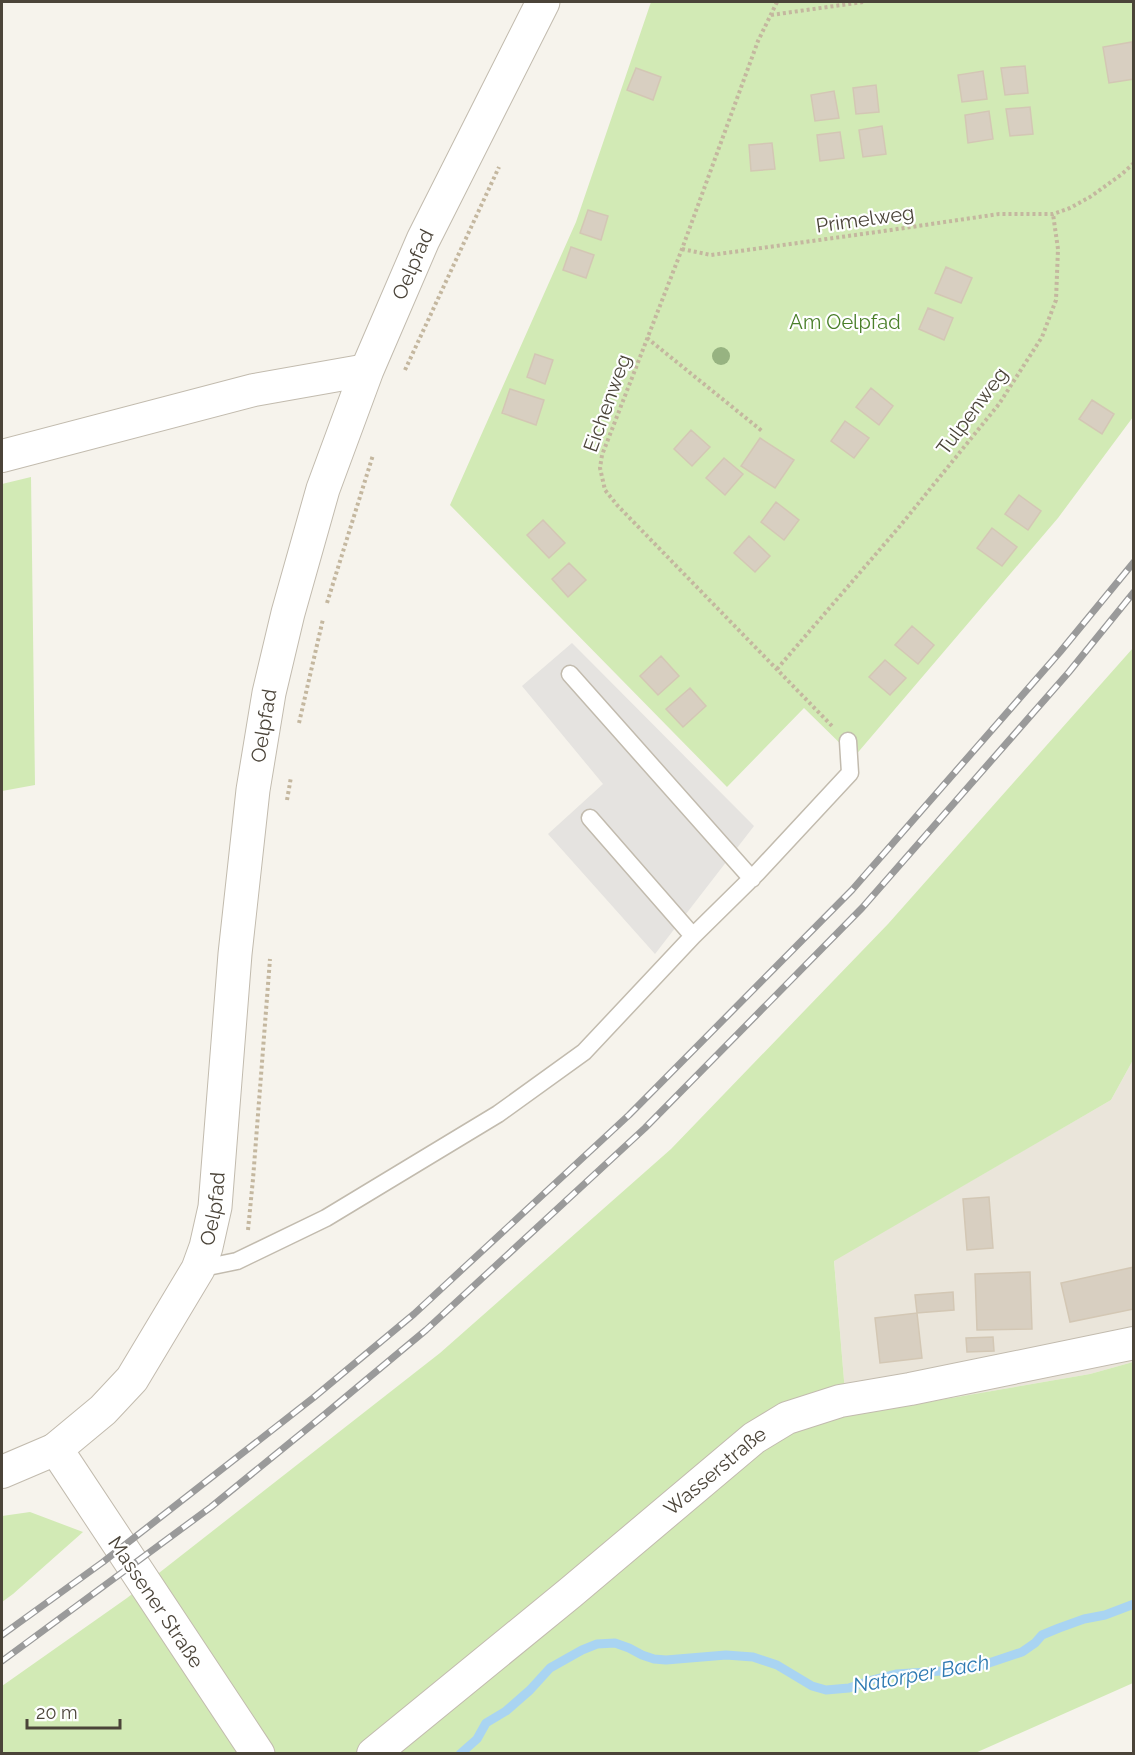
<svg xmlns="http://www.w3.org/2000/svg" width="1135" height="1755" viewBox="0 0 1135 1755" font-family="Raleway,sans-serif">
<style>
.residential{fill:#eae5da}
.green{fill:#d2eab5}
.parking{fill:#e5e3e0}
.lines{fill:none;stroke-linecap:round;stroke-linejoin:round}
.stream{stroke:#a9d4f2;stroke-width:9}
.building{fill:#d8cfc1;stroke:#d3c7b4;stroke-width:1.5}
.service-casing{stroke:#c2bbae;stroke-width:19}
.minor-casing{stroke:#c2bbae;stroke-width:34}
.tertiary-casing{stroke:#c2bbae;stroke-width:35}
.path{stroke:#c4b79f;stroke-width:4;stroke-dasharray:3 3;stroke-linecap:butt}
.service{stroke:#fff;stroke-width:16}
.minor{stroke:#fff;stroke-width:32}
.tertiary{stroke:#fff;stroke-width:33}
.rail-casing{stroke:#9a9a9a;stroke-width:7}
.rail{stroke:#fff;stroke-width:4.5;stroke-dasharray:14;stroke-linecap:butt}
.tree{fill:#97b381}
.labels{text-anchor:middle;stroke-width:4.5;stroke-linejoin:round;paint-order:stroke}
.street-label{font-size:20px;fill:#4b4439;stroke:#fff}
.park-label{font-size:20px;fill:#4a7f2a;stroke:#fff}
.water-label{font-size:21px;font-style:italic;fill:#2e7ab2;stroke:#fff}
</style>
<rect width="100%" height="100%" fill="#f6f3ec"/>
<!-- residential -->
<path class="residential" d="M1133 1060V1362L1090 1374 847 1416 834 1260 1111 1100Z"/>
<!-- green -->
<path class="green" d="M651 2H1133V417L1058 518 854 757 804 708 727 787 450 505 576 222Z
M31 477 35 785 2 791V484Z
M1133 648V1060L1111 1100 834 1261 847 1416 1090 1374 1133 1362V1683L973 1754 2 1753V1686L127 1598 440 1353 671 1149 888 924Z
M30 1512 83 1532 13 1594 2 1602V1516Z"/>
<!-- parking -->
<path class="parking" d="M572 643 754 826 655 954 548 834 603 784 522 686Z"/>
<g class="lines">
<!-- stream -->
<path class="stream" d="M460 1754 477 1739 486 1723 506 1711 530 1690 550 1668 582 1650 597 1644 615 1643 629 1648 642 1655 654 1659 666 1660 726 1655 753 1657 777 1665 812 1686 826 1690 849 1688 872 1680 896 1674 957 1670 980 1666 1022 1652 1035 1643 1042 1635 1059 1628 1084 1619 1105 1615 1134 1604"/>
</g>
<!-- building -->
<path class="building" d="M1132 42 1134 79 1109 83 1103 47Z
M1025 66 1028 93 1005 95 1001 68Z
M636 68 661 77 653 100 627 90Z
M983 71 987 99 962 102 958 75Z
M876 85 879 112 856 114 853 88Z
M834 91 839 118 815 121 811 95Z
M1030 107 1033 134 1010 136 1006 109Z
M989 111 993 139 968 143 965 115Z
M882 126 886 154 863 157 859 130Z
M840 132 844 158 820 161 817 135Z
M772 143 775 169 751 171 749 145Z
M588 210 608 216 601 240 580 233Z
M571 247 594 255 586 278 563 270Z
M946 267 972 278 961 303 935 293Z
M928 308 953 318 944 340 919 329Z
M535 354 553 360 545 384 527 377Z
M871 388 893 406 879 425 856 407Z
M510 389 544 400 536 425 502 413Z
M1092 400 1114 414 1102 434 1079 419Z
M845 421 869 438 854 458 831 441Z
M691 430 710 447 692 466 674 449Z
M760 438 794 460 775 488 741 466Z
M724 458 743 474 725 495 706 478Z
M1019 495 1041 511 1028 530 1005 514Z
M776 502 799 520 784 540 761 522Z
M543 520 565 543 549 558 527 535Z
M992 528 1017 547 1002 566 977 548Z
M749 536 770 556 755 572 734 553Z
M569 563 586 580 568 597 552 579Z
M912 626 934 645 918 664 895 645Z
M661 656 679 676 658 695 640 676Z
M885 660 906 678 890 695 869 677Z
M690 688 706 706 683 727 666 709Z
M989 1197 993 1248 967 1250 963 1199Z
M1134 1267V1309L1070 1322 1061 1283Z
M1030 1272 1032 1329 977 1330 975 1274Z
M953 1292 954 1310 917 1313 915 1295Z
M917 1313 922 1358 880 1363 875 1318Z
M993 1337 994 1351 967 1352 966 1338Z"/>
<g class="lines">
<defs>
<path id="service" d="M570 674 752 879
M590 818 693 936
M198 1269 237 1261 326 1218 498 1114 584 1052 693 936 757 873 850 773 848 741"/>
<g id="minor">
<path d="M2 456 254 390 367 370"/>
<path d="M2 1472 56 1449"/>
<path id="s1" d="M373 1754 570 1593 754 1438 787 1418 840 1401 910 1389 1134 1343"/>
</g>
<g id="tertiary">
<path id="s2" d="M258 1754 56 1449 103 1410 132 1379 198 1269 206 1247 215 1207 235 954 253 790 269 693 288 613 323 489 367 370 423 240 543 2"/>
</g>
</defs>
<!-- service casing -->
<use href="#service" class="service-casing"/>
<!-- minor casing -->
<use href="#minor" class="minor-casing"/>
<!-- tertiary casing -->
<use href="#tertiary" class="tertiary-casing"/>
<!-- path -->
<path class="path" d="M777 2 758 41 682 249 602 455 600 468 605 490 617 505 832 726
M771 15 863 2
M682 249 711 255 884 231 999 214H1053L1070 208 1090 197 1122 174 1134 163
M647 338 762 431
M405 370 499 167
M327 603 373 455
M777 669 900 526 999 404 1042 337 1056 300 1058 249 1053 214
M299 723 323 619
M287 800 291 777
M248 1230 253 1179 270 959"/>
<!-- service -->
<use href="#service" class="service"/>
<!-- minor -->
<use href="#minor" class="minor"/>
<!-- tertiary -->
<use href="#tertiary" class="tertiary"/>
<defs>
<path id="rail" d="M2 1635 103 1562 313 1398 414 1314 629 1115 852 890 1060 652 1134 562
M2 1661 211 1507 324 1415 426 1330 645 1128 862 908 1069 672 1134 592"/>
</defs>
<!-- rail casing -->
<use href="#rail" class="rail-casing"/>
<!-- rail -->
<use href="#rail" class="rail"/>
</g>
<!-- trees -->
<circle class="tree" cx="721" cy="356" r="9"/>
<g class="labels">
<!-- street labels -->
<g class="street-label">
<text transform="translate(865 219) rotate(-8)" y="7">Primelweg</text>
<text dy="7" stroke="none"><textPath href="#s2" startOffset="1632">Oelpfad</textPath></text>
<text transform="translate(607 403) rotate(-70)" y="7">Eichenweg</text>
<text transform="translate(972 411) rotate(-53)" y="7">Tulpenweg</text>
<text dy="7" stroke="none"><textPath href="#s2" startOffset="1146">Oelpfad</textPath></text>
<text dy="7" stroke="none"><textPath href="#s2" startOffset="660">Oelpfad</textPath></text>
<text dy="7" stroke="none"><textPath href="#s1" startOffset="444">Wasserstraße</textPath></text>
<text transform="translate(156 1602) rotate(56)" y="7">Massener Straße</text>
</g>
<!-- park labels -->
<g class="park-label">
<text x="845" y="329">Am Oelpfad</text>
</g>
<!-- water labels -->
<g class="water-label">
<text transform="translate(921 1674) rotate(-10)" y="7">Natorper Bach</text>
</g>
</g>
<!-- border -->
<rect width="1135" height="1755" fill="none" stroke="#4b4439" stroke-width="6"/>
<!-- scale -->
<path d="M27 1719v9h93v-9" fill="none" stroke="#4b4439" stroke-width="3"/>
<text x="36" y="1719" font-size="18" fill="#4b4439" stroke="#ffffff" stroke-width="4.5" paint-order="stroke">20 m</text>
</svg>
